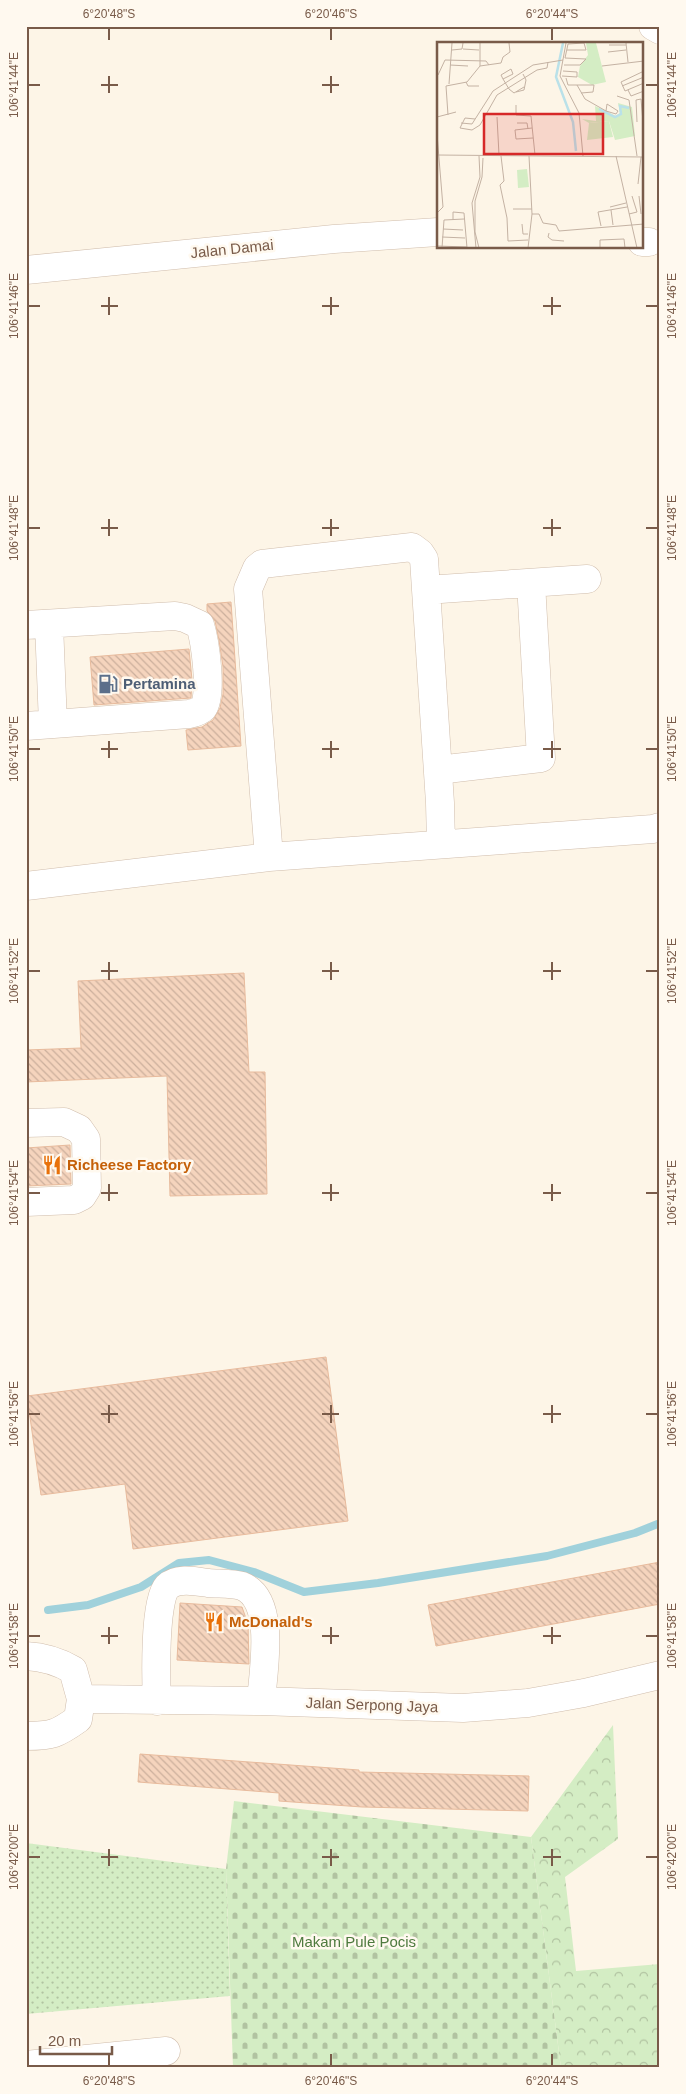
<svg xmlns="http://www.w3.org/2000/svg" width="686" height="2094" viewBox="0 0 686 2094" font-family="Arial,sans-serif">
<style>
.grass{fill:url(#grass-dots)}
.forest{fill:url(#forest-crowns)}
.cemetery{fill:url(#cemetery-stones)}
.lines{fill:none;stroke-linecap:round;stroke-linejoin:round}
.stream{stroke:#a0d1db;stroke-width:8}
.building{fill:url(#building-back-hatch);stroke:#e8bb9d}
.minor-casing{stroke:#d0bdac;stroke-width:29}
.minor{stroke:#fff;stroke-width:28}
.ticks{fill:none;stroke:#795b49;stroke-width:2}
.labels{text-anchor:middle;stroke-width:5;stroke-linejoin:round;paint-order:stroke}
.street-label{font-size:15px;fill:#795b49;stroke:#fff9ef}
.service-label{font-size:15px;font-weight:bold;fill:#4e5e75;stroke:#fff9ef;text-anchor:start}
.food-label{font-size:15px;font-weight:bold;fill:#c56008;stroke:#fff9ef;text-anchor:start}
.park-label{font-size:15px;fill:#4e7a3e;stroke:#fff9ef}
.inset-river{fill:none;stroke:#bae1e9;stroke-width:2.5}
.inset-road{fill:none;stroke:#c4b2a3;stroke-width:1}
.view{fill:#d62828;fill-opacity:0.15;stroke:#d62828;stroke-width:2.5}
.inset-edge{fill:none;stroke:#795b49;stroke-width:2.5}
.neatline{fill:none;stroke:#795b49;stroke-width:2}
.ticks-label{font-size:12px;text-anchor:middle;fill:#795b49}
</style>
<defs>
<pattern id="grass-dots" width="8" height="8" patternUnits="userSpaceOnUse" patternTransform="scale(1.25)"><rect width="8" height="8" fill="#d4edc4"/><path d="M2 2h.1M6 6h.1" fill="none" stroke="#b1c3a1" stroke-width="1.8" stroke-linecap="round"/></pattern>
<pattern id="forest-crowns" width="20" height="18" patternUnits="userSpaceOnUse" patternTransform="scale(1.25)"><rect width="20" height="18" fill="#d4edc4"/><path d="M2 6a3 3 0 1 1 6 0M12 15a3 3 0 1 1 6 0" fill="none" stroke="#b1c3a1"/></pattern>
<pattern id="cemetery-stones" width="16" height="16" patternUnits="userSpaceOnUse" patternTransform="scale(1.25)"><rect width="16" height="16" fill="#d4edc4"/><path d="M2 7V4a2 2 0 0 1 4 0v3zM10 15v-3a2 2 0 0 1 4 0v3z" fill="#b1c3a1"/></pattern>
<pattern id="building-back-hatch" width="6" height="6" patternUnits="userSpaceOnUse" patternTransform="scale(1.25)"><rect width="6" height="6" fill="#f5d4bd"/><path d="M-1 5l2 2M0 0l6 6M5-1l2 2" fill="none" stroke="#cbaf9c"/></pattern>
</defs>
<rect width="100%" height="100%" fill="#fdf5e7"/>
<!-- grass -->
<path class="grass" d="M26 1843 226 1869 230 1996 26 2014Z"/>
<!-- forest -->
<path class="forest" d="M613 1725 618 1839 565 1877 576 1971 660 1964V2068H561L531 1837Z"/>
<!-- cemetery -->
<path class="cemetery" d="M234 1801 531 1837 561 2068H233L226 1869Z"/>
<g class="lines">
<!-- stream -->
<path class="stream" d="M48 1610 88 1605 141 1587 179 1563 209 1560 254 1572 304 1592 378 1583 547 1556 635 1533 660 1523"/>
</g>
<!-- building -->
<path class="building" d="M231 602 241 746 188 750 186 730 202 727 213 720 220 708 223 694V667L219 640 215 621 207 611V604Z
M189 649 192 680 191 698 94 705 90 657Z
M244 973 249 1072H265L267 1194 170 1196 167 1076 26 1082V1050L81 1048 78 981Z
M70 1145 71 1184 26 1186V1148Z
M326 1357 348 1521 133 1549 125 1484 41 1495 27 1396Z
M660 1562V1604L436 1646 428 1605Z
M180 1603 242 1607 248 1624 249 1664 177 1660Z
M140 1754 359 1770V1772L529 1776 528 1811 362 1807 279 1801V1793L138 1782Z"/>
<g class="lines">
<defs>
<path id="minor" d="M653 26 660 30
M642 242H649
M26 270 334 239 438 232
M426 590 587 579
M49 624 53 724
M26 625 175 616 185 618 200 625C205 641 213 695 203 708 199 712 194 713 189 714L26 726
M438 770 541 758 531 583
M269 857 248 589 257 568 262 564 412 547 420 553 424 559 440 803 441 843
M26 886 269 857 653 829 660 827
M26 1123 64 1122 79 1129 86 1139 87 1188 82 1196 74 1200 26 1202
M26 1656C44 1657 58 1661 73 1670L81 1699 78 1719C57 1734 52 1736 26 1736
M81 1699 261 1701 463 1708 528 1703 584 1693 660 1675
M157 1701C156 1680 154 1601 167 1587 177 1577 195 1581 208 1583 218 1584 232 1583 242 1586 277 1600 263 1672 261 1701
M26 2065 166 2051"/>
</defs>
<!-- minor casing -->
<use href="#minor" class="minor-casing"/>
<!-- minor -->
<use href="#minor" class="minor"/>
</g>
<!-- ticks -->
<path class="ticks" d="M109 28V40M331 28V40M552 28V40M109 76V93M331 76V93M28 85H40M101 85H118M322 85H339M646 85H658M109 297V315M331 297V315M552 297V315M28 306H40M101 306H118M322 306H339M543 306H561M646 306H658M109 519V536M331 519V536M552 519V536M28 528H40M101 528H118M322 528H339M543 528H561M646 528H658M109 741V758M331 741V758M552 741V758M28 749H40M101 749H118M322 749H339M543 749H561M646 749H658M109 962V980M331 962V980M552 962V980M28 971H40M101 971H118M322 971H339M543 971H561M646 971H658M109 1184V1201M331 1184V1201M552 1184V1201M28 1193H40M101 1193H118M322 1193H339M543 1193H561M646 1193H658M109 1405V1423M331 1405V1423M552 1405V1423M28 1414H40M101 1414H118M322 1414H339M543 1414H561M646 1414H658M109 1627V1644M331 1627V1644M552 1627V1644M28 1636H40M101 1636H118M322 1636H339M543 1636H561M646 1636H658M109 1849V1866M331 1849V1866M552 1849V1866M28 1857H40M101 1857H118M322 1857H339M543 1857H561M646 1857H658M109 2054V2066M331 2054V2066M552 2054V2066"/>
<!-- icons -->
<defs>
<symbol id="fuel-bare" viewBox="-9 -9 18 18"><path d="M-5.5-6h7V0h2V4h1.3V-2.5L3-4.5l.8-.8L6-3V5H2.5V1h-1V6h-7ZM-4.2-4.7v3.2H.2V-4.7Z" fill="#5c6f8a" stroke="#fff9ef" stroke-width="2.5" paint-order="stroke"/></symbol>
<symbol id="restaurant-bare" viewBox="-9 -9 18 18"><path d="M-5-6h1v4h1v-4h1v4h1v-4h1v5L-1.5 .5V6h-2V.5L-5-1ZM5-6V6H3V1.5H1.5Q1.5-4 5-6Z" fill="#e8710a" stroke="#fff9ef" stroke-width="2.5" paint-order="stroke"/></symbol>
</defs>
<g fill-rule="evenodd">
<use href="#fuel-bare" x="94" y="670" width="28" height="28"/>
<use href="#restaurant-bare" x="38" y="1151" width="28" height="28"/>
<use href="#restaurant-bare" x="200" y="1608" width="28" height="28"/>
</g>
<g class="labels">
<!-- street labels -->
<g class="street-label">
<text transform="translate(232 249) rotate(-6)" y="5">Jalan Damai</text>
<text transform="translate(372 1705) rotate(2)" y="5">Jalan Serpong Jaya</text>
</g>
<!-- service labels -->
<g class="service-label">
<text x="123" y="689">Pertamina</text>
</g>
<!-- food labels -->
<g class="food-label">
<text x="67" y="1170">Richeese Factory</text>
<text x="229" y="1627">McDonald's</text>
</g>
<!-- park labels -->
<g class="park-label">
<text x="354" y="1947">Makam Pule Pocis</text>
</g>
</g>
<!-- overview -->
<g transform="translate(437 42)">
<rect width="206" height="206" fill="#fdf5e7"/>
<path d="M181 61 195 65 198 94 178 98 172 79 152 81 145 77 159 79 158 64 179 74 183 71Z" fill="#d4edc4"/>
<path d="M149 1H159L169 40 155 43 141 35 143 24 151 13ZM172 79 176 95 150 98 152 81Z" fill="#d4edc4"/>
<path d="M90 127 92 145 81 146 80 128Z" fill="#d4edc4"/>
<path class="inset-river" d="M126 1 119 35 136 80 139 109M162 67 178 75 184 72 183 64 192 66"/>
<path class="inset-road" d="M43 1V24M129 1 123 34 142 71 146 114M189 1 191 20M172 3H189M26 7 42 8M15 8 25 7 26 1M130 8H149L147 1M171 10 189 8M128 16 131 2 147 1M13 23 31 24M127 23H143L149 17 128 16M43 24 64 21 66 15 73 10 72 1M165 24 207 19M207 29 184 40 188 49 207 41M1 33 8 18 49 19 52 23M125 34 140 35V30L126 29M129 36 131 43H157L156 50 144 51M66 37 76 32 74 27 64 33 66 37 72 47 77 51 87 45M29 40 31 44H42M12 42 15 1M140 43 148 57 169 69 179 72 181 69 170 62 169 69M185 44 207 35M191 48 194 54 207 49M79 50 87 48 89 38 86 32M180 54 192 58 200 114M79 63V73L94 74 98 113M11 73 9 44 30 40 43 24M0 75 19 70M60 75 62 113M38 77 28 76 23 86 35 88 43 83 60 53 100 28 110 26 111 20M200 80 199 58 204 57 206 80M24 81 35 82 56 49 96 23 126 18M80 81H90L91 87M95 86 78 88 79 97 96 96M0 92 6 165 0 171M0 113 207 115M64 114 67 139 63 143 70 176 71 199 91 198M179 114 200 206M201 142 204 115M202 154 204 172M173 165 189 161M76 167H95M174 168 176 183M95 172H102L106 181 119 183 122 189 207 182M192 172 200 170 195 154M16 178V170L27 171 30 206M85 182 86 192H91M164 184 161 170 190 165M6 187 26 188M112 191 111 195 115 198 127 199M5 195 28 196M0 204 30 205M163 205V198L187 197 188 206M5 206 7 178 27 177M39 206 35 161 43 135 42 114M42 206 38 190V159L45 135 46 116M91 206 95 172 92 114"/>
<path class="view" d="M47 72H166V112H47Z"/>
<rect width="206" height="206" class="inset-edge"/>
</g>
<!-- border -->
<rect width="686" height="2094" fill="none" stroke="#fff9ef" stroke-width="55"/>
<!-- scale -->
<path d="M40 2046v8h72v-8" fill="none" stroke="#795b49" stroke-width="2.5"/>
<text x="48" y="2046" font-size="15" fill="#795b49" stroke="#fff9ef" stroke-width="4" paint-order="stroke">20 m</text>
<rect x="28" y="28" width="630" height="2038" class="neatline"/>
<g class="ticks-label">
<text x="109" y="18">6°20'48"S</text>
<text x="331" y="18">6°20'46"S</text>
<text x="552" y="18">6°20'44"S</text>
<text transform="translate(672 85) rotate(-90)" y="4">106°41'44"E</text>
<text transform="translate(14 85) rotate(-90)" y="4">106°41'44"E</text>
<text transform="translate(672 306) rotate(-90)" y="4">106°41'46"E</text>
<text transform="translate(14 306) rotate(-90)" y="4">106°41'46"E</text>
<text transform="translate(672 528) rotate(-90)" y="4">106°41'48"E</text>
<text transform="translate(14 528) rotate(-90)" y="4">106°41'48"E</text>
<text transform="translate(672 749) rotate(-90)" y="4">106°41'50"E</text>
<text transform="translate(14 749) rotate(-90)" y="4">106°41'50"E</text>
<text transform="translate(14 971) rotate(-90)" y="4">106°41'52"E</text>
<text transform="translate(672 971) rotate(-90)" y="4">106°41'52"E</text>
<text transform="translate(672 1193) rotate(-90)" y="4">106°41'54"E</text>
<text transform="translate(14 1193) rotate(-90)" y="4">106°41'54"E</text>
<text transform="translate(672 1414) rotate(-90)" y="4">106°41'56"E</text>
<text transform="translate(14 1414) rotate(-90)" y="4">106°41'56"E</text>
<text transform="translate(14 1636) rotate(-90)" y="4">106°41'58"E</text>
<text transform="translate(672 1636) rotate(-90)" y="4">106°41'58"E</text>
<text transform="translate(14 1857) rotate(-90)" y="4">106°42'00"E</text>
<text transform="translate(672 1857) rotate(-90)" y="4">106°42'00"E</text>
<text x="109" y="2085">6°20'48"S</text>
<text x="331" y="2085">6°20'46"S</text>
<text x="552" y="2085">6°20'44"S</text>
</g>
</svg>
